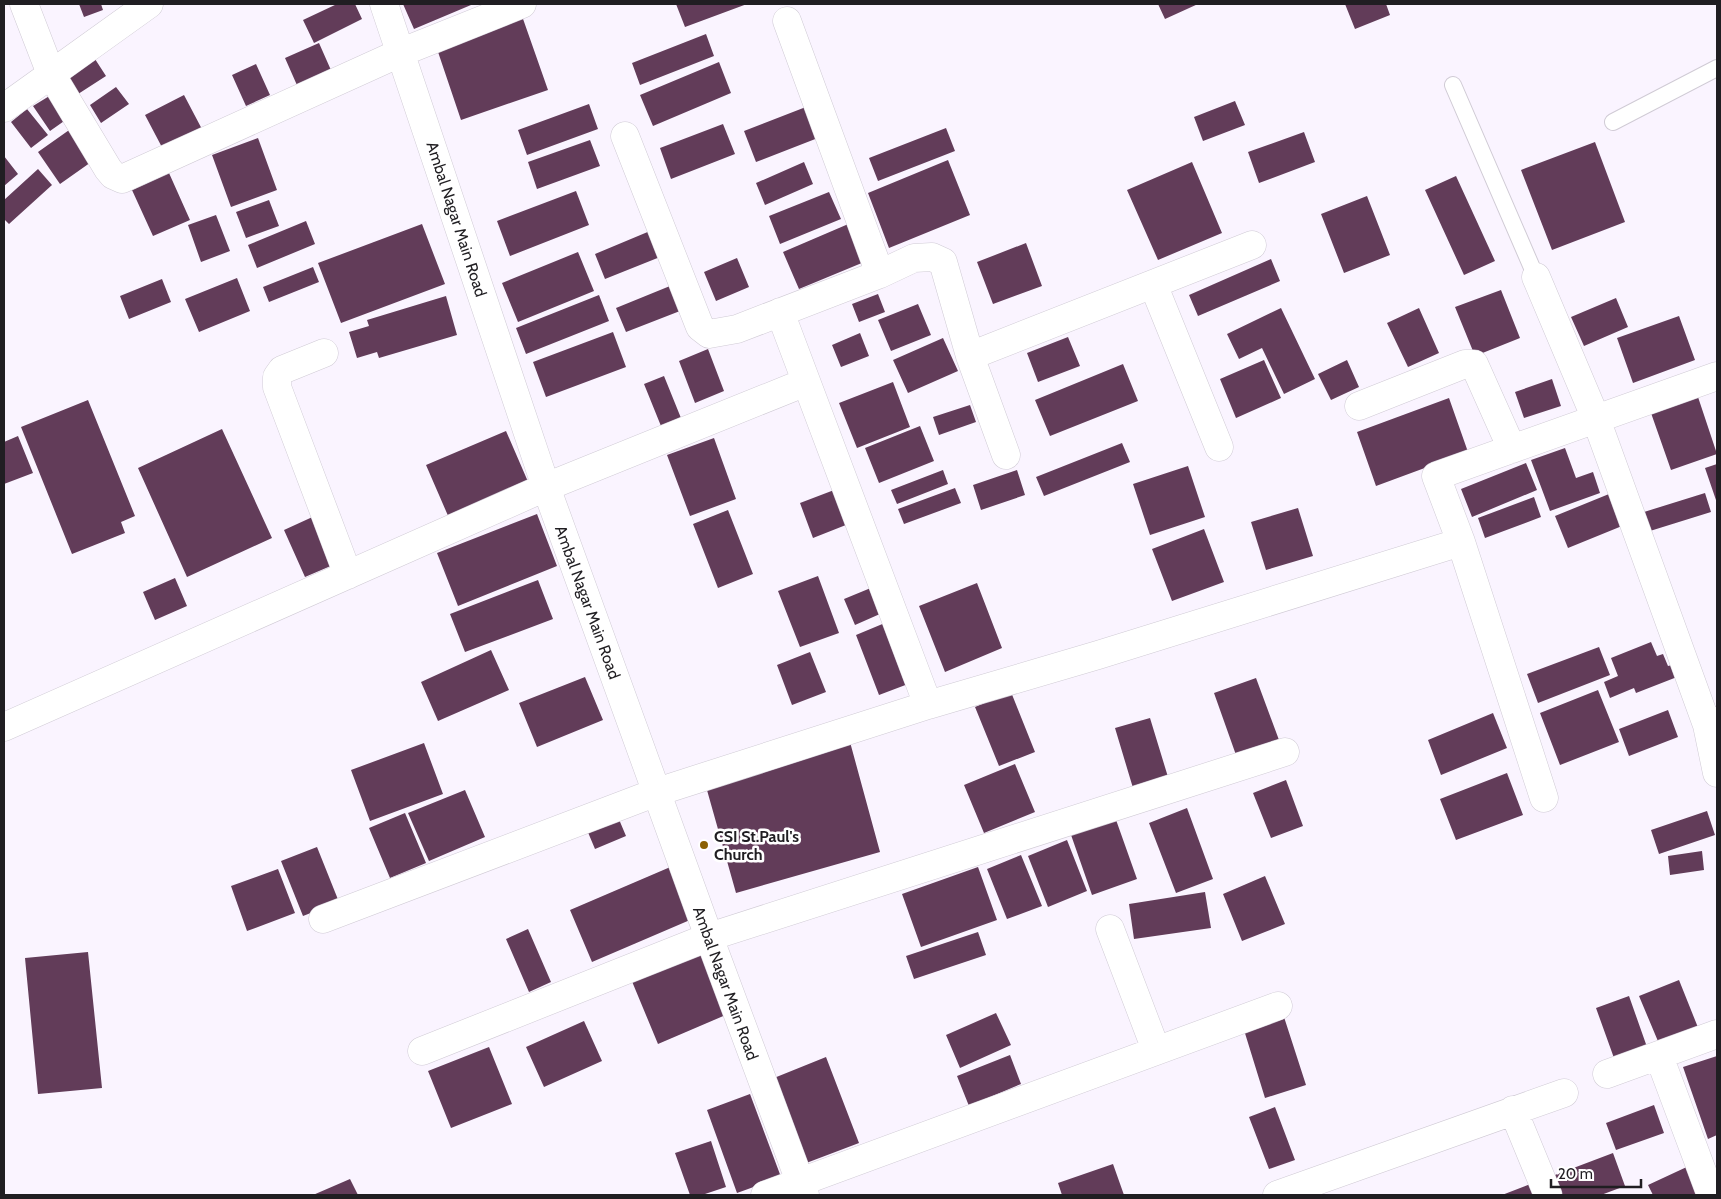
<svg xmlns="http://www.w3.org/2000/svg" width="1721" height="1199" viewBox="0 0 1721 1199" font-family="Cabin,sans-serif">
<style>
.building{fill:#623c59}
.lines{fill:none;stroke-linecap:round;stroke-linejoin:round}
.lane-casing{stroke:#d0cbd5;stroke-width:18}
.street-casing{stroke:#d0cbd5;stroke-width:29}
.lane{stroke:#fff;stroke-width:16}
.street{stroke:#fff;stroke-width:28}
.poi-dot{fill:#8b6103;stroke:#fff;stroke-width:2}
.labels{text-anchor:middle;stroke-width:5;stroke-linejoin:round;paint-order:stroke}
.street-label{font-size:16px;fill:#201e22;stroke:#fff}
.poi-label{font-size:16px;font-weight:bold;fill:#201e22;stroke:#fff;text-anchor:start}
</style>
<rect width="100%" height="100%" fill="#faf4ff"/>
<!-- building -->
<path class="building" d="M79 4H101L103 10 84 17Z
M337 4H355L362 19 314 43 303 20Z
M403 4H470L471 5 414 29Z
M676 4H747L685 27Z
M1158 4H1198L1165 19Z
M1345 4H1386L1390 15 1355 29Z
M522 16 548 90 461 120 436 46Z
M706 34 714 56 640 85 632 63Z
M319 43 334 77 300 92 285 58Z
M95 59 106 76 75 96 64 79Z
M719 62 731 93 653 126 640 95Z
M256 64 270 95 246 106 232 75Z
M116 87 129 104 101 123 90 105Z
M51 95 67 119 50 131 33 106Z
M184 95 204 133 165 153 145 115Z
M1235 101 1245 125 1203 141 1194 117Z
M589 104 598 129 527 155 518 130Z
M811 105 823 136 756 162 744 131Z
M27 109 48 135 31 148 11 122Z
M723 124 735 154 671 179 660 148Z
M72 128 94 160 60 184 38 152Z
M946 128 955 151 878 181 869 158Z
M1304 132 1315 162 1259 183 1248 152Z
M258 138 277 190 231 207 212 155Z
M590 140 600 166 537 189 528 162Z
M1595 142 1625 222 1552 250 1521 170Z
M4 156 18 174 4 186Z
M948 160 970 215 889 248 868 193Z
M804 162 813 184 765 205 756 183Z
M1192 162 1222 233 1158 260 1127 190Z
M38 169 52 185 9 224 4 219V200Z
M169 173 190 220 153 236 132 190Z
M1456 176 1495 261 1464 275 1425 190Z
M576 191 589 225 510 256 497 221Z
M829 192 841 219 780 244 769 216Z
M1367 196 1390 255 1344 273 1321 214Z
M269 200 279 226 246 238 236 212Z
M216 215 230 251 201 262 188 225Z
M306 221 315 244 257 268 248 245Z
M853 222 869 260 799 289 783 252Z
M422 224 445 284 341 323 318 263Z
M650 231 660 257 605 279 595 254Z
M1026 243 1042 286 993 304 977 262Z
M578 252 594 291 518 322 502 283Z
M737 258 749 287 716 301 704 272Z
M1271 259 1280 281 1198 316 1189 295Z
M313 267 319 282 269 302 263 287Z
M237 278 250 311 199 332 185 299Z
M162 279 171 302 129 319 120 296Z
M670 286 680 311 626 332 616 308Z
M1501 290 1520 338 1475 356 1455 307Z
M878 294 885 312 859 322 852 304Z
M599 295 609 321 526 354 516 328Z
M446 296 457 335 379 358 377 352 357 358 349 332 369 326 367 320Z
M1616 298 1628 327 1584 346 1571 317Z
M918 304 931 335 891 351 878 320Z
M1281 308 1315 379 1284 394 1262 348 1239 359 1227 334Z
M1419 308 1439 353 1408 367 1387 323Z
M1679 316 1695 360 1633 383 1617 338Z
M613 332 626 367 546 397 533 362Z
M860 333 869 356 841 367 832 345Z
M1068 337 1080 366 1038 382 1027 353Z
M943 338 958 371 908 393 893 360Z
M708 349 724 391 695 403 679 361Z
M1264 360 1281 398 1236 418 1220 379Z
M1347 360 1359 387 1331 400 1318 374Z
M1123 364 1138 401 1050 436 1035 400Z
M664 376 683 423 663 431 644 384Z
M1552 379 1561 406 1524 418 1515 392Z
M893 382 910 427 857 448 839 403Z
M1698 397 1717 454 1671 470 1651 413Z
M1449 398 1468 452 1376 486 1357 432Z
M88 400 135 516 121 522 125 533 72 554 21 427Z
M970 405 976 422 939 435 933 417Z
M920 426 934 461 879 483 865 448Z
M222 429 272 538 187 577 138 468Z
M506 431 529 484 449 518 426 465Z
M18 436 33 473 4 484V442Z
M714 438 736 499 690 516 667 455Z
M1122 443 1130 462 1044 496 1036 477Z
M1565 448 1576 478 1593 472 1600 493 1550 511 1531 460Z
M1526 463 1537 490 1472 517 1461 489Z
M1717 464V503L1705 468Z
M1188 466 1205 517 1150 535 1133 484Z
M943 470 948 484 897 504 891 490Z
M1017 470 1025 495 981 510 973 485Z
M842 487 856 521 813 538 800 503Z
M955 488 961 503 904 524 898 509Z
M1705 493 1711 512 1650 531 1644 512Z
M1609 494 1622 526 1568 548 1555 516Z
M1534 497 1541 517 1485 538 1478 518Z
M1298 508 1313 556 1266 570 1251 522Z
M728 510 753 574 718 588 693 524Z
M319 514 340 562 305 577 284 530Z
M537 514 557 566 458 606 437 553Z
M1204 529 1224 582 1172 601 1152 549Z
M818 576 839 633 800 647 778 591Z
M175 578 187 606 155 620 143 592Z
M538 580 553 619 465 652 450 614Z
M977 583 1002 648 945 672 919 606Z
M878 585 889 610 855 625 844 599Z
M892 620 916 681 879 695 856 635Z
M1651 642 1657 656 1663 654 1668 666 1672 665 1677 677 1636 693 1634 688 1610 698 1604 682 1618 676 1611 658Z
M1599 647 1610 675 1538 703 1527 674Z
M491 650 509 690 438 721 421 682Z
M810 652 826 692 792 705 777 665Z
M585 677 603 720 537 747 519 703Z
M1256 678 1279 740 1236 755 1214 693Z
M1598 690 1619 742 1560 765 1540 713Z
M1011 692 1035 752 999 766 975 707Z
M1668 710 1678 737 1629 756 1619 729Z
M1493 713 1507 748 1441 775 1428 740Z
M1150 718 1168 777 1133 788 1115 728Z
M850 742 880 852 736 893 705 783Z
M424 743 443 794 370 821 351 770Z
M1015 764 1035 812 984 833 964 785Z
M1507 773 1523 815 1456 840 1440 799Z
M1286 780 1303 826 1271 838 1253 793Z
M465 790 485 837 429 861 408 813Z
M1187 808 1213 879 1176 893 1149 823Z
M1707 811 1715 835 1659 854 1651 830Z
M405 813 426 863 390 878 369 828Z
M618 817 626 836 595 849 587 830Z
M1115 817 1137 879 1092 895 1070 832Z
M1067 840 1087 891 1048 907 1028 856Z
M317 847 339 902 303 916 281 861Z
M1702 851 1704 870 1670 875 1668 856Z
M1021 855 1042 906 1007 919 987 869Z
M675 865 697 917 592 962 570 910Z
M978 867 997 920 921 947 902 894Z
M278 869 295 913 247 931 231 886Z
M1265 876 1285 924 1242 941 1223 894Z
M1205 892 1211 928 1134 939 1129 904Z
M528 929 551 982 529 992 506 939Z
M978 932 986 955 914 979 906 956Z
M700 950 728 1014 658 1044 631 979Z
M88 952 102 1088 38 1094 25 958Z
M1679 980 1699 1030 1660 1046 1639 996Z
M1629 996 1647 1047 1614 1058 1596 1008Z
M996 1013 1011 1045 960 1068 946 1035Z
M1284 1017 1306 1085 1265 1098 1244 1030Z
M584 1021 602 1061 544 1087 526 1047Z
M489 1047 512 1104 451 1128 428 1071Z
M1010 1055 1021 1084 969 1106 957 1076Z
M1717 1056V1135L1708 1139 1683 1067Z
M826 1057 859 1143 801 1165 769 1080Z
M750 1094 781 1177 737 1193 707 1110Z
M1654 1105 1664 1133 1616 1150 1606 1123Z
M1275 1107 1295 1160 1269 1169 1249 1117Z
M711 1141 726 1187 702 1195H690L675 1153Z
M1613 1153 1625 1186 1601 1195H1553L1547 1178Z
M1113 1164 1124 1195H1062L1058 1183Z
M1691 1165 1705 1195H1653L1648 1185Z
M350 1179 358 1195H313Z
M1533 1183 1538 1195H1502Z"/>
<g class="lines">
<defs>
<path id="lane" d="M1453 85 1536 277
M1613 122 1717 68"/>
<path id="street" d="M24 4 51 74 108 169 113 175 122 179 402 52 522 4
M384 4 546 487 709 937 805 1195
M787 21 880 274
M4 108 149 4
M625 136 700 327 709 334 737 329 880 274 914 258 932 257 943 262 970 356 1006 455
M1536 277 1596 419 1707 725
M1153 284 1219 447
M780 312 928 705
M324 353 282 370 277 377V387L348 575
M970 356 1252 245
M1359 406 1465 364H1474L1512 449
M1717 721 1707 725 1717 773
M4 727 546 487 806 382
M1544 798 1461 542 1436 476 1717 376
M323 919 657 792 928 705 1098 655 1461 542
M1110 929 1156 1050
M422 1051 709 937 1285 752
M1659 1056 1711 1195
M1607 1074 1717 1034
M1513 1110 1548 1195
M765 1195 1278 1006
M1277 1195 1564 1093"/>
</defs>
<!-- lane casing -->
<use href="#lane" class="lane-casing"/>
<!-- street casing -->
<use href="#street" class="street-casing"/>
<!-- lane -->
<use href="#lane" class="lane"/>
<!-- street -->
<use href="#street" class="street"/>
</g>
<!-- markers -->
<circle class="poi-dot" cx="704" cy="845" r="5"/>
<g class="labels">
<!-- street labels -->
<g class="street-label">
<text transform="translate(457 219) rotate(72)" y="6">Ambal Nagar Main Road</text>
<text transform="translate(588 602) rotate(70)" y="6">Ambal Nagar Main Road</text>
<text transform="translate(726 983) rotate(70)" y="6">Ambal Nagar Main Road</text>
</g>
<!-- poi labels -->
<g class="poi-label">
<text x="714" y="842">CSI St.Paul's<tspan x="714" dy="18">Church</tspan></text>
</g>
</g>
<!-- border -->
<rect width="1721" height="1199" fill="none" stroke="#201e22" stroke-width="10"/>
<!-- scale -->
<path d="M1551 1179v8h90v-8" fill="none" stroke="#201e22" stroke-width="2.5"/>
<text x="1558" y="1179" font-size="15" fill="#201e22" stroke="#ffffff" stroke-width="4" paint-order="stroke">20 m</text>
</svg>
